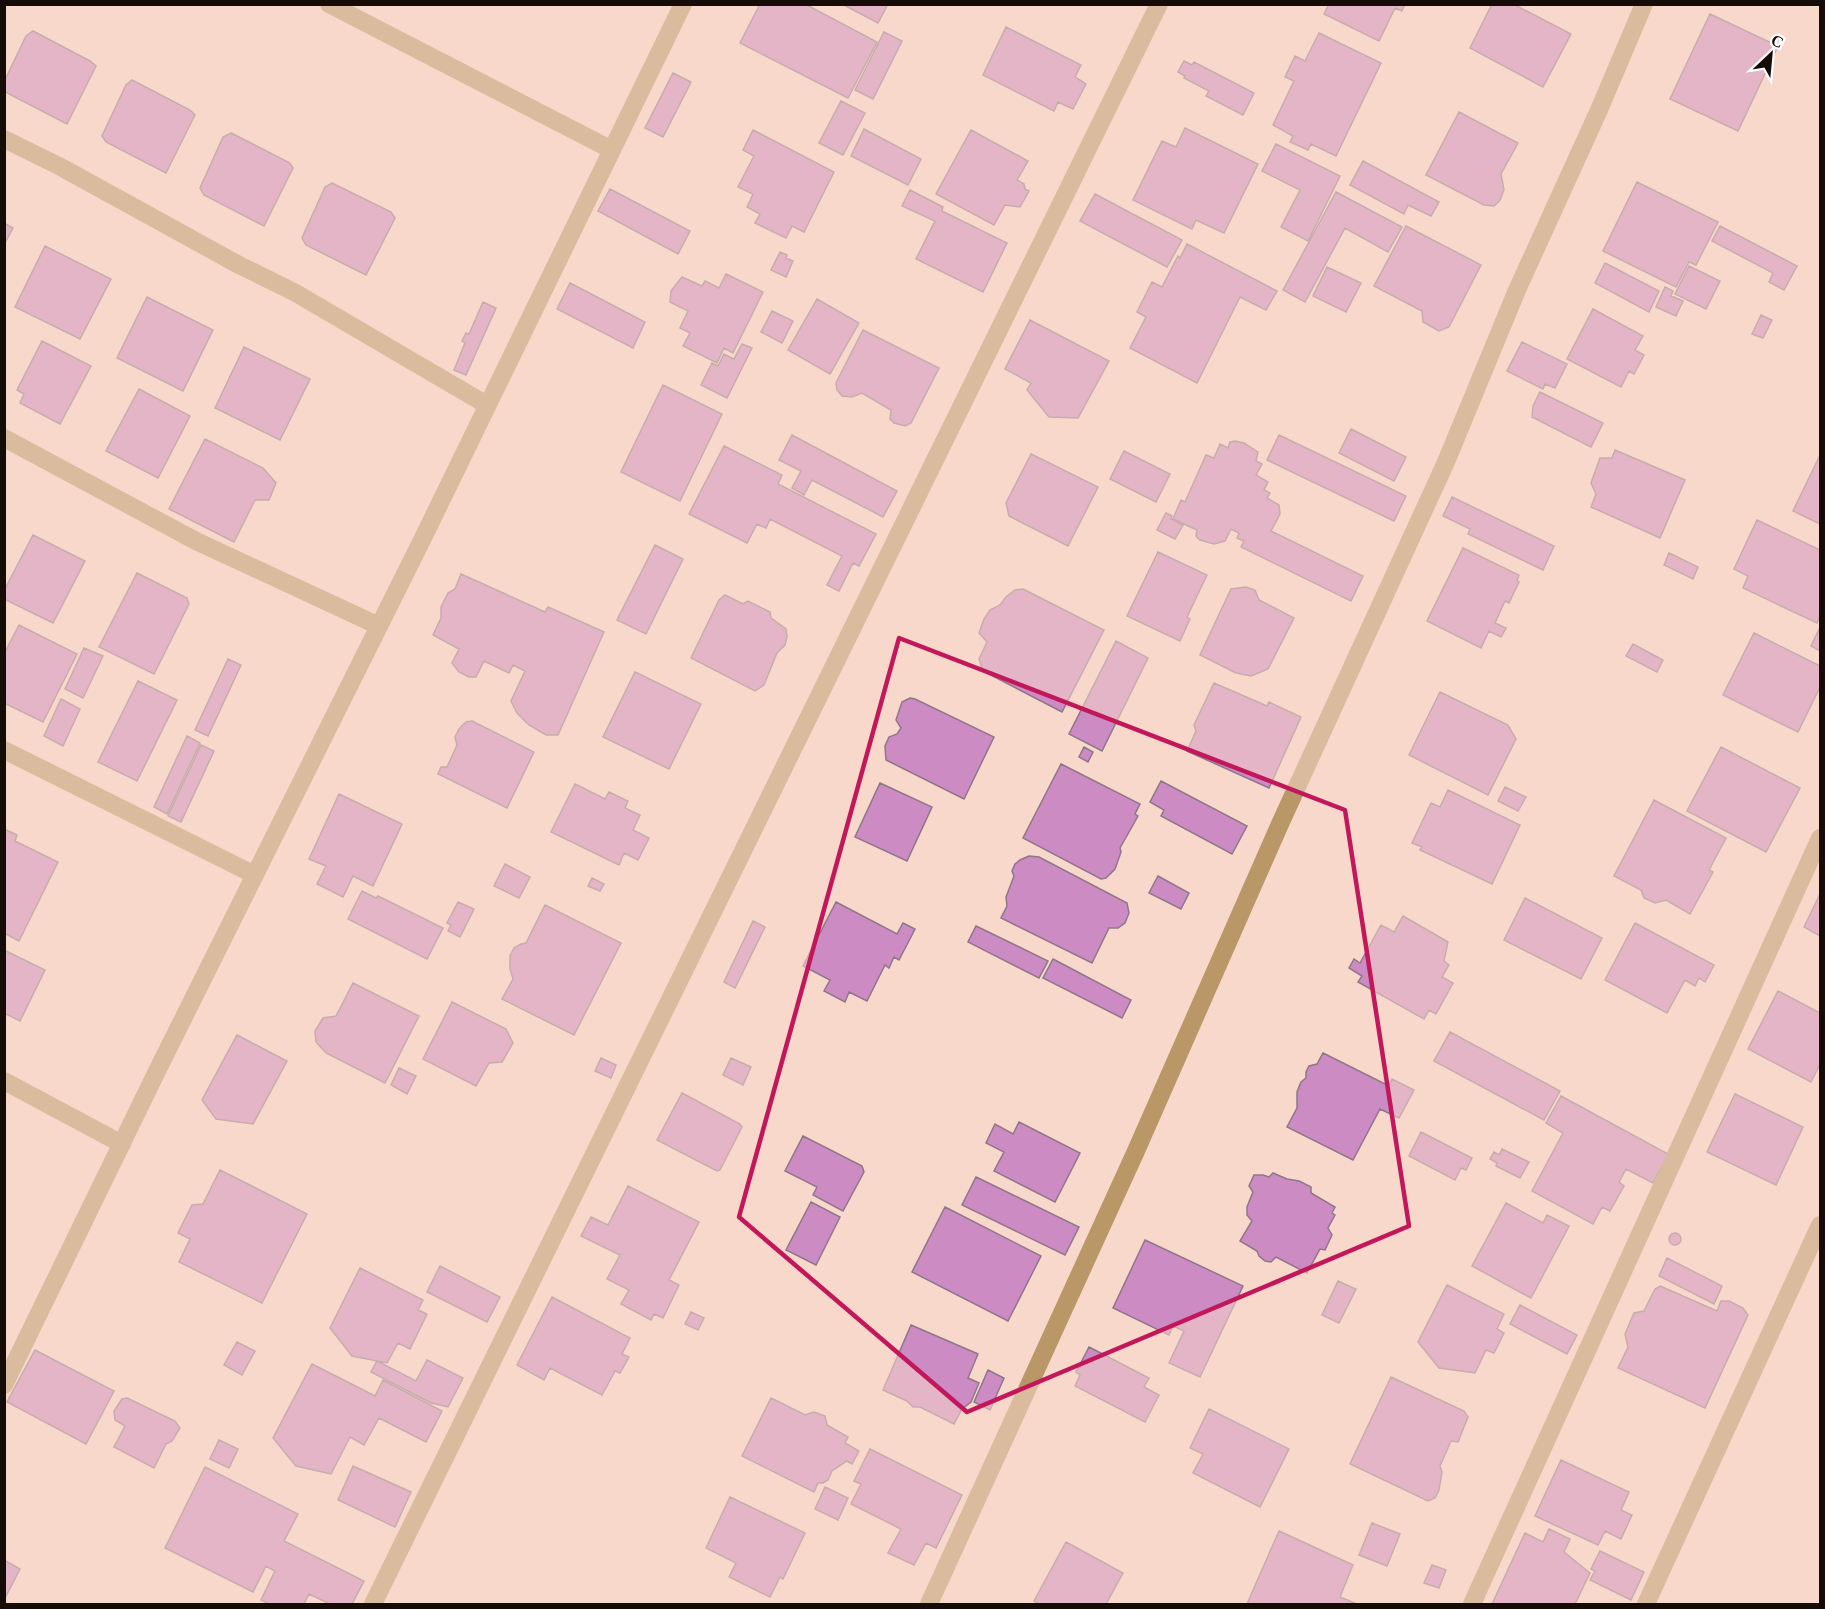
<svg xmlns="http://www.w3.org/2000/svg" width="1825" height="1609" viewBox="0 0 1825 1609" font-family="Georgia,serif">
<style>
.building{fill:#cd8bc3;stroke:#8e7789;stroke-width:1.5}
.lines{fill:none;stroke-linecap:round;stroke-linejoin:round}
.minor{stroke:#b99767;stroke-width:18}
.marked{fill:none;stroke:#c2185b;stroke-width:4.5;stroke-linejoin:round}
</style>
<rect width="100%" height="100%" fill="#f7d8cb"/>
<!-- building -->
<path class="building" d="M760 4H805L877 42 848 98 740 43Z
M842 4H888L878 23Z
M1329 4H1405L1402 11 1395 8 1379 41 1324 14Z
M1492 4H1513L1571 34 1543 87 1470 48Z
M1710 14 1778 46 1738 131 1670 99Z
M1006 27 1081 65 1075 77 1086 84 1073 109 1058 102 1054 111 983 75Z
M33 31 90 61 96 66 67 124 7 93 4 89V82L26 36Z
M884 32 902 41 873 99 855 90Z
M1319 33 1381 63 1336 156 1311 144 1308 150 1290 142 1293 136 1273 125 1294 81 1285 77 1295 56 1305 61Z
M1184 61 1192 65 1194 62 1254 93 1243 115 1206 96 1209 91 1184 78 1185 76 1178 72Z
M673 73 691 82 663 137 645 128Z
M132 80 190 110 195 115 166 173 106 142 102 136 126 85Z
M841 101 865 113 843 155 819 143Z
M1459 112 1518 143 1501 174 1504 190 1500 200 1494 206 1484 205 1426 175Z
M1185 128 1258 164 1224 233 1196 220 1192 229 1133 200 1162 141 1176 147Z
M864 129 921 159 908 185 851 156Z
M753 130 834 172 804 232 792 226 786 238 755 223 760 214 747 207 753 194 738 187 754 156 743 150Z
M971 130 1028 161 1017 180 1024 184 1025 189 1029 191 1020 207 1005 205 994 225 936 194Z
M231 133 290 163 293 168 264 226 204 195 200 188 223 137Z
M1276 144 1340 176 1308 241 1281 227 1300 190 1262 171Z
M1363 161 1439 202 1431 216 1408 205 1404 214 1350 185Z
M1637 182 1718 222 1696 265 1689 262 1676 287 1603 251Z
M332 183 391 212 395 218 366 275 306 245 302 238 325 187Z
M610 189 690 231 678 254 598 211Z
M910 190 943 207 942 211 1007 243 983 292 916 259 935 221 902 206Z
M1336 192 1402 227 1388 252 1345 228 1305 302 1283 290Z
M1095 194 1182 240 1167 267 1080 221Z
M4 223 13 228 4 245Z
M1406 226 1481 265 1449 327 1439 331 1423 322 1422 311 1374 286Z
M1720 226 1797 266 1784 290 1769 282 1773 273 1712 241Z
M1187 244 1277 291 1266 310 1240 297 1197 383 1130 348 1146 317 1137 312 1152 282 1162 287 1178 256 1180 258Z
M45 246 111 279 80 339 15 307Z
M780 252 787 255 786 258 793 261 786 277 771 270Z
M1605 263 1659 291 1649 312 1595 283Z
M1689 266 1720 281 1706 309 1675 294Z
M1327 267 1361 283 1346 312 1313 296Z
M726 274 763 292 733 353 724 348 717 363 683 346 690 333 680 328 688 311 670 302 671 291 682 277 702 286 705 281 719 288Z
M570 283 645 322 633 348 557 309Z
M1665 287 1673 291 1671 296 1683 301 1676 316 1656 307Z
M147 297 213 330 183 391 117 358Z
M817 299 859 323 830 374 788 350Z
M483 302 496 308 466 375 454 370 465 343 462 341 466 333 469 334Z
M1593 309 1643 336 1635 350 1644 355 1634 374 1629 371 1621 387 1567 359Z
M772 311 793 321 782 343 761 332Z
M1761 315 1772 320 1763 338 1752 334Z
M1030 320 1109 361 1078 418 1049 417 1027 390 1031 383 1005 369Z
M863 330 939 368 911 423 905 426 894 423 890 419 891 410 862 393 852 397 842 396 837 390 836 383Z
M42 341 91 366 60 424 20 403 24 394 17 390Z
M1522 342 1567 364 1555 388 1545 384 1543 389 1507 371Z
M742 344 752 348 727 398 701 385 712 363 718 366 724 354 734 359Z
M244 347 310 379 280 440 215 408Z
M663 385 722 414 680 501 621 472Z
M139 389 190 416 158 478 106 451Z
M1540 392 1603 423 1591 447 1532 417 1533 406Z
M1351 429 1406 457 1394 481 1339 453Z
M792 435 897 491 883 517 812 480 804 495 792 488 801 471 779 460Z
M1279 435 1406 496 1394 521 1267 460Z
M205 439 263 468 276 483 269 500H255L234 542 169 509Z
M1235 441 1244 443 1258 452 1256 461 1262 464 1256 475 1268 482 1264 490 1270 493 1267 498 1279 505 1280 514 1271 531 1363 576 1351 601 1241 547 1244 541 1237 538 1239 533 1231 529 1225 541 1214 544 1200 540 1196 536 1197 530 1173 519 1181 500 1185 502 1206 455 1214 458 1220 444 1228 448 1230 442Z
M724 446 782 475 778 484 876 534 859 566 853 563 839 591 827 585 842 556 770 519 766 528 757 524 747 543 689 514Z
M1615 450 1685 480 1660 538 1591 507 1596 494 1591 483 1600 458H1612Z
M1124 451 1170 474 1156 502 1110 479Z
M1031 454 1098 487 1068 546 1009 516 1006 503Z
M1820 455V524L1793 511Z
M1452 497 1554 546 1543 570 1468 534 1470 529 1443 516Z
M1166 513 1172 516 1171 519 1183 525 1175 539 1157 530Z
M1757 520 1820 550V616L1817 623 1743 588 1748 576 1734 569Z
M33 535 85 561 53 623 4 599V591Z
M655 545 683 559 646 634 617 620Z
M1463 548 1519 575 1517 580 1519 582 1509 603 1505 601 1495 623 1506 628 1501 637 1489 631 1481 648 1427 621Z
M1158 552 1207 575 1187 617 1190 619 1180 641 1127 616Z
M1669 553 1698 567 1693 579 1664 565Z
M137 573 187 598 189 604 154 674 99 647Z
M461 574 545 612 548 607 604 632 558 735H546L529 725 517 713 511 701 525 671 513 665 509 673 484 661 476 677H469L459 672 452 663 459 649 433 635 441 618V607L448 593 455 589Z
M1246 587 1255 590 1259 600 1294 618 1268 669 1251 676 1236 673 1200 655 1231 589Z
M1023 589 1104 630 1062 712 983 671 979 659 987 642 979 633 984 619 990 610 1000 605 1006 597 1015 590Z
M725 595 743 604 748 601 770 612 771 618 786 629 787 637 785 645 777 653 764 685 755 691 691 658 719 600Z
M19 625 77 654 43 722 4 703V654Z
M1820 627V651L1811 646Z
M1754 633 1820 666V687L1798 732 1723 695Z
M1116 641 1148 658 1102 751 1069 734Z
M1633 644 1663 660 1657 672 1626 656Z
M84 648 103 656 83 698 65 689Z
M228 659 241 665 208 736 195 730Z
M635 672 701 704 669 769 603 737Z
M138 681 177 700 137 781 98 762Z
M1214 683 1267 706 1269 702 1301 717 1269 788 1187 751 1196 731 1194 725Z
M1440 692 1508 725 1516 739 1488 795 1409 755Z
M910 698 915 699 994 737 964 799 886 760 885 746 889 737 897 734 901 728 896 720 902 702Z
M61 699 80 709 63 746 44 736Z
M472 721 534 752 507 808 438 774 441 767H447L457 745 455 737 459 729 466 722Z
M187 736 200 743 167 814 154 807Z
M201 745 214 751 181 822 168 816Z
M1084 747 1093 752 1088 762 1079 757Z
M1721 747 1800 788 1766 852 1687 811Z
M1061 764 1140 804 1135 814 1138 816 1120 848 1121 852 1115 869 1106 878 1101 879 1023 838Z
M1161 781 1247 826 1232 854 1161 816 1164 810 1150 802Z
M880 783 932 807 907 861 855 837Z
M575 784 605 799 609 792 628 801 625 808 640 815 633 830 649 838 638 860 624 853 619 865 551 832Z
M1505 787 1526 797 1518 811 1498 801Z
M1448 790 1520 825 1492 884 1420 850 1422 847 1412 843 1431 803 1440 807Z
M339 794 402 824 373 886 353 876 343 897 317 884 326 866 309 859Z
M1654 800 1726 838 1709 870 1713 872 1690 914 1666 900 1655 903 1644 898 1641 890 1614 876Z
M4 829 17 835 15 841 58 862 19 941 4 933Z
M1029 856 1039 857 1127 903 1129 913 1125 923 1118 928H1109L1092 963 1001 918 1007 906 1006 897 1014 876 1012 871 1015 864 1020 860Z
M505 864 530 877 519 898 494 886Z
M1158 876 1189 893 1181 909 1149 893Z
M592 878 604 884 600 891 588 886Z
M362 891 376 898 378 896 443 928 427 959 348 919Z
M1820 894V936L1804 927Z
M1525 898 1602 938 1581 979 1504 940Z
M458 902 474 909 460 937 448 931 451 925 447 923Z
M836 902 897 934 903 923 915 929 899 960 894 957 889 968 885 965 867 1001 849 992 845 1002 824 991 830 980 803 966Z
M545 905 621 943 574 1035 502 999 513 979 510 969V956L514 948 521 944 526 943Z
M1403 916 1448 942 1444 961 1449 965 1442 977 1453 983 1436 1014 1429 1010 1424 1019 1358 982 1362 976 1349 968 1354 959 1360 963 1381 925 1394 932Z
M753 921 765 927 735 988 724 982Z
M1635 923 1714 965 1705 982 1699 978 1695 986 1685 980 1667 1013 1605 980Z
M976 926 1048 961 1039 978 968 942Z
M4 950 45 970 20 1021 4 1013Z
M1053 959 1131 1000 1122 1018 1043 978Z
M353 983 419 1016 385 1083 326 1053 316 1042 315 1031 323 1018 336 1016Z
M1778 991 1820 1013V1064L1811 1082 1748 1049Z
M452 1002 506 1029 513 1043 502 1062 489 1063 476 1086 423 1059Z
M1450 1032 1560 1091 1544 1120 1434 1061Z
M237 1035 287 1061 253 1124 216 1119 202 1100Z
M1323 1053 1389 1086 1392 1079 1414 1090 1399 1118 1380 1109 1353 1160 1287 1127 1297 1108V1092L1301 1082 1306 1078V1072L1309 1066 1317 1064Z
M601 1058 616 1065 611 1078 595 1071Z
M731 1058 751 1067 743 1085 723 1075Z
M399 1068 416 1076 407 1094 391 1085Z
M682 1093 740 1124 742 1127 720 1170 717 1171 657 1140Z
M1735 1094 1803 1127 1776 1185 1707 1152Z
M1561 1096 1668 1154 1653 1183 1626 1169 1619 1182 1624 1186 1610 1211 1602 1207 1593 1224 1532 1191 1563 1133 1546 1123Z
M1019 1122 1080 1153 1055 1202 994 1171 1004 1152 986 1143 995 1124 1013 1134Z
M1421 1132 1472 1158 1466 1170 1461 1168 1455 1180 1409 1156Z
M803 1136 862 1166 864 1172 843 1211 813 1195 817 1187 785 1171Z
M1502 1149 1529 1162 1520 1178 1496 1166 1497 1163 1490 1159 1494 1152 1499 1155Z
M220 1170 307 1214 262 1303 179 1262 190 1239 178 1233 192 1205 203 1204Z
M1273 1173 1287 1179 1299 1181 1311 1187V1193L1335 1207 1332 1213 1335 1215 1328 1228 1332 1235 1325 1250 1320 1249 1307 1273 1276 1257 1271 1262 1265 1261 1259 1256 1257 1251 1240 1241 1252 1221 1247 1215V1207L1253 1192 1249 1186 1254 1175H1263L1269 1177Z
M976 1177 1079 1227 1065 1255 962 1205Z
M628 1186 699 1222 669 1280 679 1285 663 1318 654 1314 651 1320 621 1304 629 1290 607 1279 620 1255 581 1236 591 1217 608 1225Z
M811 1202 840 1217 816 1265 786 1250Z
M1506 1203 1543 1223 1547 1215 1569 1226 1531 1298 1472 1266Z
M945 1207 1041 1256 1008 1321 912 1272Z
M1669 1239a6 6 0 1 1 12 0a6 6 0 1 1-12 0Z
M1145 1240 1243 1286 1200 1377 1169 1363 1184 1331 1173 1326 1169 1335 1113 1308Z
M1667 1258 1722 1286 1714 1304 1659 1276Z
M440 1266 500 1297 487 1322 427 1292Z
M360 1268 423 1300 418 1310 427 1314 410 1349 398 1343 387 1363 352 1356 330 1328Z
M1338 1281 1356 1289 1339 1323 1322 1315Z
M1447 1285 1504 1314 1497 1329 1504 1333 1494 1353 1486 1350 1475 1373 1439 1368 1418 1342Z
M1660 1286 1717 1311 1721 1301H1729L1743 1308 1748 1315 1705 1408 1618 1368 1628 1347 1625 1334 1634 1313 1644 1311 1655 1289Z
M552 1297 630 1338 622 1354 629 1357 620 1373 615 1371 602 1395 550 1368 544 1380 517 1365Z
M1520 1305 1577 1335 1567 1354 1510 1324Z
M691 1312 704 1318 698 1330 685 1324Z
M911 1325 978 1354 968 1378 979 1383 971 1402 962 1409 954 1424 920 1407H913L907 1401 883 1390Z
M237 1342 255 1351 242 1375 224 1365Z
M1089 1347 1149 1378 1144 1387 1159 1395 1145 1422 1075 1386 1080 1375 1076 1372Z
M35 1350 114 1391 86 1444 7 1402Z
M427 1360 463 1378 448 1407 431 1403 371 1372 377 1361 416 1381Z
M312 1364 375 1396 383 1380 442 1411 426 1442 379 1418 364 1445 350 1437 331 1474 296 1466 273 1438Z
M988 1370 1004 1378 990 1410 974 1402Z
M1391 1377 1464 1411 1468 1417 1458 1442 1451 1441 1440 1466 1442 1472 1439 1490 1435 1498 1428 1501 1350 1464Z
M127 1398 175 1421 180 1428 172 1441 166 1444 154 1468 114 1447 125 1426 115 1420 114 1411 122 1399Z
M771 1398 805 1415 814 1412 825 1416 827 1425 848 1437 845 1443 859 1451 852 1464 847 1461 832 1471 828 1480 823 1483H818L814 1492 742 1456Z
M1209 1409 1289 1449 1260 1507 1193 1473 1203 1454 1190 1448Z
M219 1440 238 1449 229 1468 210 1459Z
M870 1449 962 1495 936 1548 926 1543 914 1565 888 1553 901 1529 851 1504 861 1484 854 1481Z
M1561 1460 1629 1492 1621 1510 1632 1515 1621 1539 1605 1531 1598 1545 1535 1516Z
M353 1466 411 1492 395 1527 338 1500Z
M205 1467 298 1514 284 1541 364 1581 352 1604H330L309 1594 304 1604H269L261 1600 275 1571 266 1566 253 1592 165 1548Z
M825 1487 848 1498 838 1520 815 1509Z
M730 1497 805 1533 783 1579 780 1577 770 1597 729 1577 736 1563 706 1548Z
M1372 1523 1400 1534 1387 1566 1359 1555Z
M1549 1529 1570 1539 1564 1552 1590 1573 1575 1604H1492L1525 1533 1543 1542Z
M1279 1531 1353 1565 1340 1597 1357 1604H1247Z
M1066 1542 1123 1573 1106 1604H1040L1034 1601Z
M1600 1551 1644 1572 1631 1600 1590 1580 1595 1571 1591 1569Z
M4 1560 20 1569 4 1600Z
M1432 1565 1446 1570 1439 1588 1424 1583Z"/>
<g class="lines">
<!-- minor -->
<path class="minor" d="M329 4 612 150
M4 139 59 166 239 265 294 292 487 405
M4 438 196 541 379 626
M4 750 255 875
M4 1081 122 1144
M4 1385 160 1065 423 538 683 4
M373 1604 1159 4
M929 1604 1136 1151 1280 824 1446 462 1517 290 1599 110 1644 4
M1472 1604 1820 838
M1646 1604 1820 1225"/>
</g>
<!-- marked area -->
<path d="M0 0H1825V1609H0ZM899 638 1345 810 1409 1226 967 1412 739 1217Z" fill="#f7d8cb" fill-opacity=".55" fill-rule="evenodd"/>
<path class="marked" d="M899 638 1345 810 1409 1226 967 1412 739 1217Z"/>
<!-- border -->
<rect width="1825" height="1609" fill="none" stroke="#150b07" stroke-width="12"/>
<!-- north arrow -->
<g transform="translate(1771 54) rotate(26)" stroke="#ffffff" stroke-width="4.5" paint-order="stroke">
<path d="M0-4.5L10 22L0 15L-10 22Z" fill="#150b07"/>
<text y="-9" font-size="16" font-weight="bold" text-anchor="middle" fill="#150b07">С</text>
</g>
</svg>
